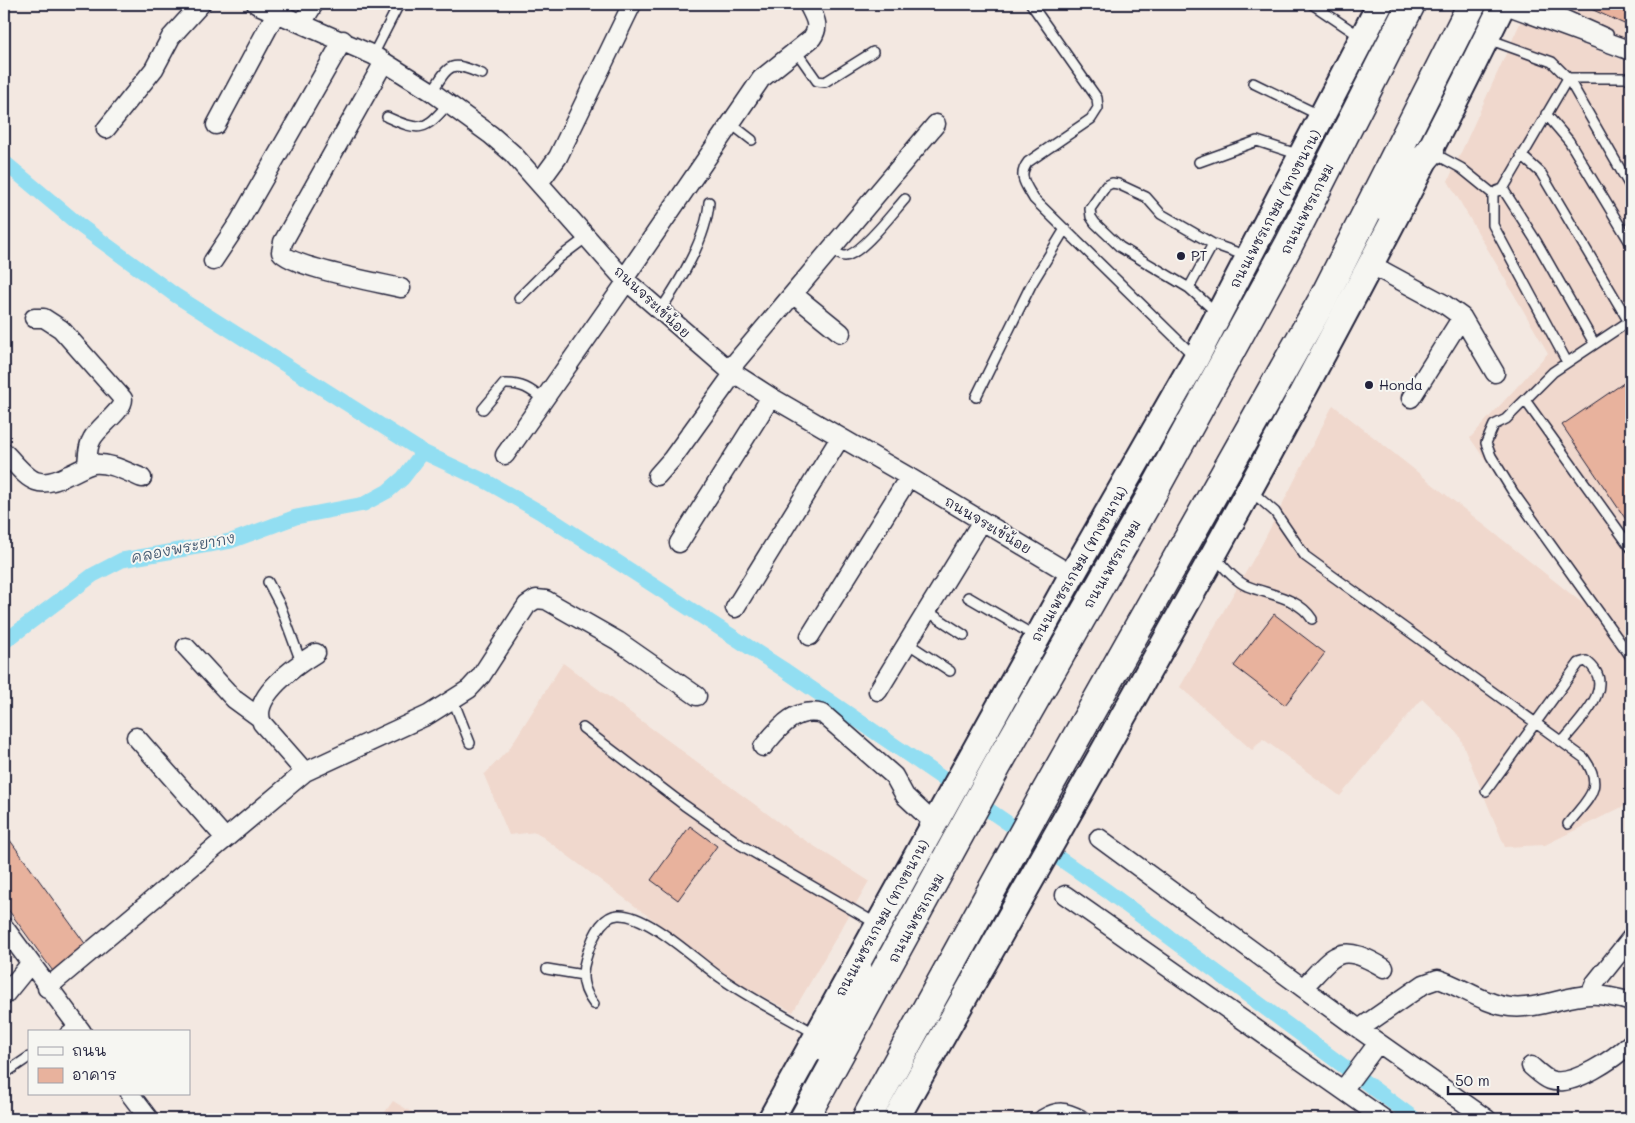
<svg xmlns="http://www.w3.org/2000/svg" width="1635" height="1123" viewBox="0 0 1635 1123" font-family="Mali,'Playpen Sans Thai',sans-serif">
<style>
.built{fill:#f0d8cd}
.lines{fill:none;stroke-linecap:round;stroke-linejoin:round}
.canal{stroke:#92def2;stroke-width:15}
.building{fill:#e8b29d;stroke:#22223b}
.lane-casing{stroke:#22223b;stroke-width:12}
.street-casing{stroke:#22223b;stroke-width:21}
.secondary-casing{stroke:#22223b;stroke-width:29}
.highway-casing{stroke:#22223b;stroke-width:31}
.lane{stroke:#f6f6f2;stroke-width:9}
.street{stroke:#f6f6f2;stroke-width:18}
.secondary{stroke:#f6f6f2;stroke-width:25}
.highway{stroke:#f6f6f2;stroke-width:28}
.poi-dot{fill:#22223b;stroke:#f6f6f2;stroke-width:2}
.labels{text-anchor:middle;stroke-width:4;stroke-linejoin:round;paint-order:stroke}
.street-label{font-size:14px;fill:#22223b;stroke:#f6f6f2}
.poi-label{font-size:14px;fill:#22223b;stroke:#f6f6f2;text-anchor:start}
.water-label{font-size:15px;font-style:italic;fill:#445a72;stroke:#f6f6f2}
</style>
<rect width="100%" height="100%" fill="#f3e8e1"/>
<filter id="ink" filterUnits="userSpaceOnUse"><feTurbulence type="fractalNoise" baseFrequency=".02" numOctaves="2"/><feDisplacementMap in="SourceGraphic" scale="10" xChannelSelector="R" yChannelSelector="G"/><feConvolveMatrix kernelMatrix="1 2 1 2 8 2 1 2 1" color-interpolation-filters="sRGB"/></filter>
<g filter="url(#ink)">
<!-- built -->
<path class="built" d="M1547 4H1631V44Z
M1521 21 1631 63V800L1624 806 1545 845 1505 847 1459 735 1422 699 1340 796 1263 739 1252 750 1180 687 1262 544 1333 405 1586 606 1470 438 1548 353 1448 181Z
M563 663 792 832 869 881 793 1012 739 984 536 832 509 835 484 775 509 749Z
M393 1101 423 1119H380Z"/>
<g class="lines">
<!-- canal -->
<path class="canal" d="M4 162 78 224 175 295 423 452 489 483 540 512 783 669 1107 891 1415 1119
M4 642 93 575 122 560 231 541 296 517 364 504 388 491 403 478 423 452"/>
</g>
<!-- building -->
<path class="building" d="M1580 4H1631V27Z
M1631 378V527L1562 425Z
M1274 614 1325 653 1285 705 1234 666Z
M690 826 717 846 678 900 651 880Z
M4 832 89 949 55 974 4 904Z"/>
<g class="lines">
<defs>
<path id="lane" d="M1031 4 1097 98 1098 108 1091 119 1028 162C1017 176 1026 185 1034 199L1195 357
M1312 4 1361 37
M1549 4 1554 10 1608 34
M1488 39 1552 62 1568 78 1631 188
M796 51 817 81 825 82 873 52
M373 55 399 4
M1568 78H1631
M1253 83 1321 116
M432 92C450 63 450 61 482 74
M1546 114 1569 141 1631 244
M387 117C420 132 425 131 448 104
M730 123 752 140
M1433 153 1461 168 1493 194V225L1567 362
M1521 155 1541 173 1629 322
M1199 162 1257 141 1300 155
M1503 189 1536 241 1594 343
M1497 191 1503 189 1568 78
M831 249C835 252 840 256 845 256 861 255 894 211 905 199
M1189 288 1213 244
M519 298 559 258 587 237
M660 311C680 281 707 238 709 202
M1218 314 1189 288 1120 247 1095 223 1091 217 1090 209 1106 186 1112 183 1118 184 1146 197 1161 214 1213 244 1247 256
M1631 320 1553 372 1506 419 1494 425 1486 443 1491 456 1513 492 1631 657
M976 397 1031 285 1065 229
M1525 400 1631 548
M483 409 504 384C521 383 531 389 543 400
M1251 491 1275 512 1305 556 1584 758C1606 789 1587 799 1568 824
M1215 557C1224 567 1234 580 1247 586 1269 595 1298 597 1312 619
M268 582 280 605 301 662
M968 597 1035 636
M927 611 964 635
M907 643 950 671
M453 700 470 743
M583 728 684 805 741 845 877 924
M1486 791 1579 663 1586 661C1619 685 1581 718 1563 741
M547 969 583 975
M594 1004C583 990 580 976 586 958 590 944 600 916 618 915 648 913 698 963 724 980 753 1000 785 1016 816 1034
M65 1032 76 1024
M4 1074 29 1057"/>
<path id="street" d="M256 4 373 55 432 92 491 135 513 154 624 279 729 370 771 397 909 477 1072 575
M1503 4 1631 51
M302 23 314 4
M384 62 283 242 281 252C291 267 380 283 401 288
M216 125 276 13
M106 129 154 69 171 37 201 4
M539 183 558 157 632 4
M213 261 239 222 343 40
M1370 264 1444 304 1462 317 1495 373
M624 279 761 79 812 38C821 25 814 17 808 4
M793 294 841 333
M34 318H44L61 329 123 399C123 411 98 427 92 439 87 447 88 457 87 466
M729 370 936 124
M1411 398 1462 317
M4 452C27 476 34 493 68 475 76 472 85 466 93 464 110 462 127 472 142 478
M505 455 627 281
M657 476 672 459 734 373
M679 543 771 397
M735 608 840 438
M810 636 909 477
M186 647 234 699 260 718
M878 691 982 521
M136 737 225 838
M763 747C779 728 795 706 823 714L894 776 905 796 934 823
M305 772 262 723C250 697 298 664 316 653
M1099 838 1359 1029 1487 1119
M1065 895 1384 1119
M4 927 82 1032
M47 988 305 772 428 715 469 689 481 676 527 605 536 599 546 600 618 641 697 696
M1303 988C1335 954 1339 941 1384 968
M1590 995 1595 983 1631 938
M4 996 30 964
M1359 1029 1424 984 1438 979C1463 987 1484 1004 1510 1007 1537 1010 1563 996 1590 995 1604 994 1618 998 1631 1002
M1531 1066C1537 1071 1544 1078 1550 1080 1573 1088 1616 1057 1631 1043
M1343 1090 1378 1043
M130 1094 149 1119
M1043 1119C1058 1110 1065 1111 1080 1119"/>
<path id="secondary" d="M771 1119 1072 575 1196 358 1380 4
M896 1119C1103 750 1317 384 1503 4"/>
<path id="highway" d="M1383 205 1430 152
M829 1050 857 966
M804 1119 997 766 1151 496 1288 246 1411 4
M866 1119 1045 793 1323 299 1472 4"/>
</defs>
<!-- lane casing -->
<use href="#lane" class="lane-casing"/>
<!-- street casing -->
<use href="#street" class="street-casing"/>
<!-- secondary casing -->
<use href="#secondary" class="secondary-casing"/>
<!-- highway casing -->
<use href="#highway" class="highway-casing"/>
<!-- lane -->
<use href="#lane" class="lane"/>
<!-- street -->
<use href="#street" class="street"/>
<!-- secondary -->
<use href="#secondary" class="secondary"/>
<!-- highway -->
<use href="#highway" class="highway"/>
</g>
</g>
<!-- markers -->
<g class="poi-dot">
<circle cx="1181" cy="256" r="5"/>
<circle cx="1369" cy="385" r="5"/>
</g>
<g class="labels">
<!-- street labels -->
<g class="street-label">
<text transform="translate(1275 209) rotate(-62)" y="5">ถนนเพชรเกษม (ทางขนาน)</text>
<text transform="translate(1307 209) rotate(-63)" y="5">ถนนเพชรเกษม</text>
<text transform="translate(652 302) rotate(43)" y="5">ถนนจระเข้น้อย</text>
<text transform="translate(988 525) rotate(31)" y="5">ถนนจระเข้น้อย</text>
<text transform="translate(1079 564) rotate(-60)" y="5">ถนนเพชรเกษม (ทางขนาน)</text>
<text transform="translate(1112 564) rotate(-60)" y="5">ถนนเพชรเกษม</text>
<text transform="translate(882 918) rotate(-61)" y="5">ถนนเพชรเกษม (ทางขนาน)</text>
<text transform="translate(916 918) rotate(-61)" y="5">ถนนเพชรเกษม</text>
</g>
<!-- poi labels -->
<g class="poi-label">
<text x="1191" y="261">PT</text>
<text x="1379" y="390">Honda</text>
</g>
<!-- water labels -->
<g class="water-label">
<text transform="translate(183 548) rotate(-11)" y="5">คลองพระยากง</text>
</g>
</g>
<!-- margin -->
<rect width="1635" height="1123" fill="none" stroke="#f6f6f2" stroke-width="20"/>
<rect x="10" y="10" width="1615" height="1103" fill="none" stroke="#22223b" stroke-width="2" filter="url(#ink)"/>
<!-- legend -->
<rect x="28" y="1030" width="162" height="65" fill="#f6f6f2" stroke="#a1a1a9"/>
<rect x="38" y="1047" width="25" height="8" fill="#f6f6f2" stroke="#a1a1a9"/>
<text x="72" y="1056" font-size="15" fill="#22223b">ถนน</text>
<rect x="38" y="1068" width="25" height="15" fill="#e8b29d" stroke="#a1a1a9"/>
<text x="72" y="1080" font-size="15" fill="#22223b">อาคาร</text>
<!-- scale -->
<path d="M1448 1086v8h110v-8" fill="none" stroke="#22223b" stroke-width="2.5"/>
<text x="1455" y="1086" font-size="15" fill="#22223b" stroke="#f6f6f2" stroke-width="4" paint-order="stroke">50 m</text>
</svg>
